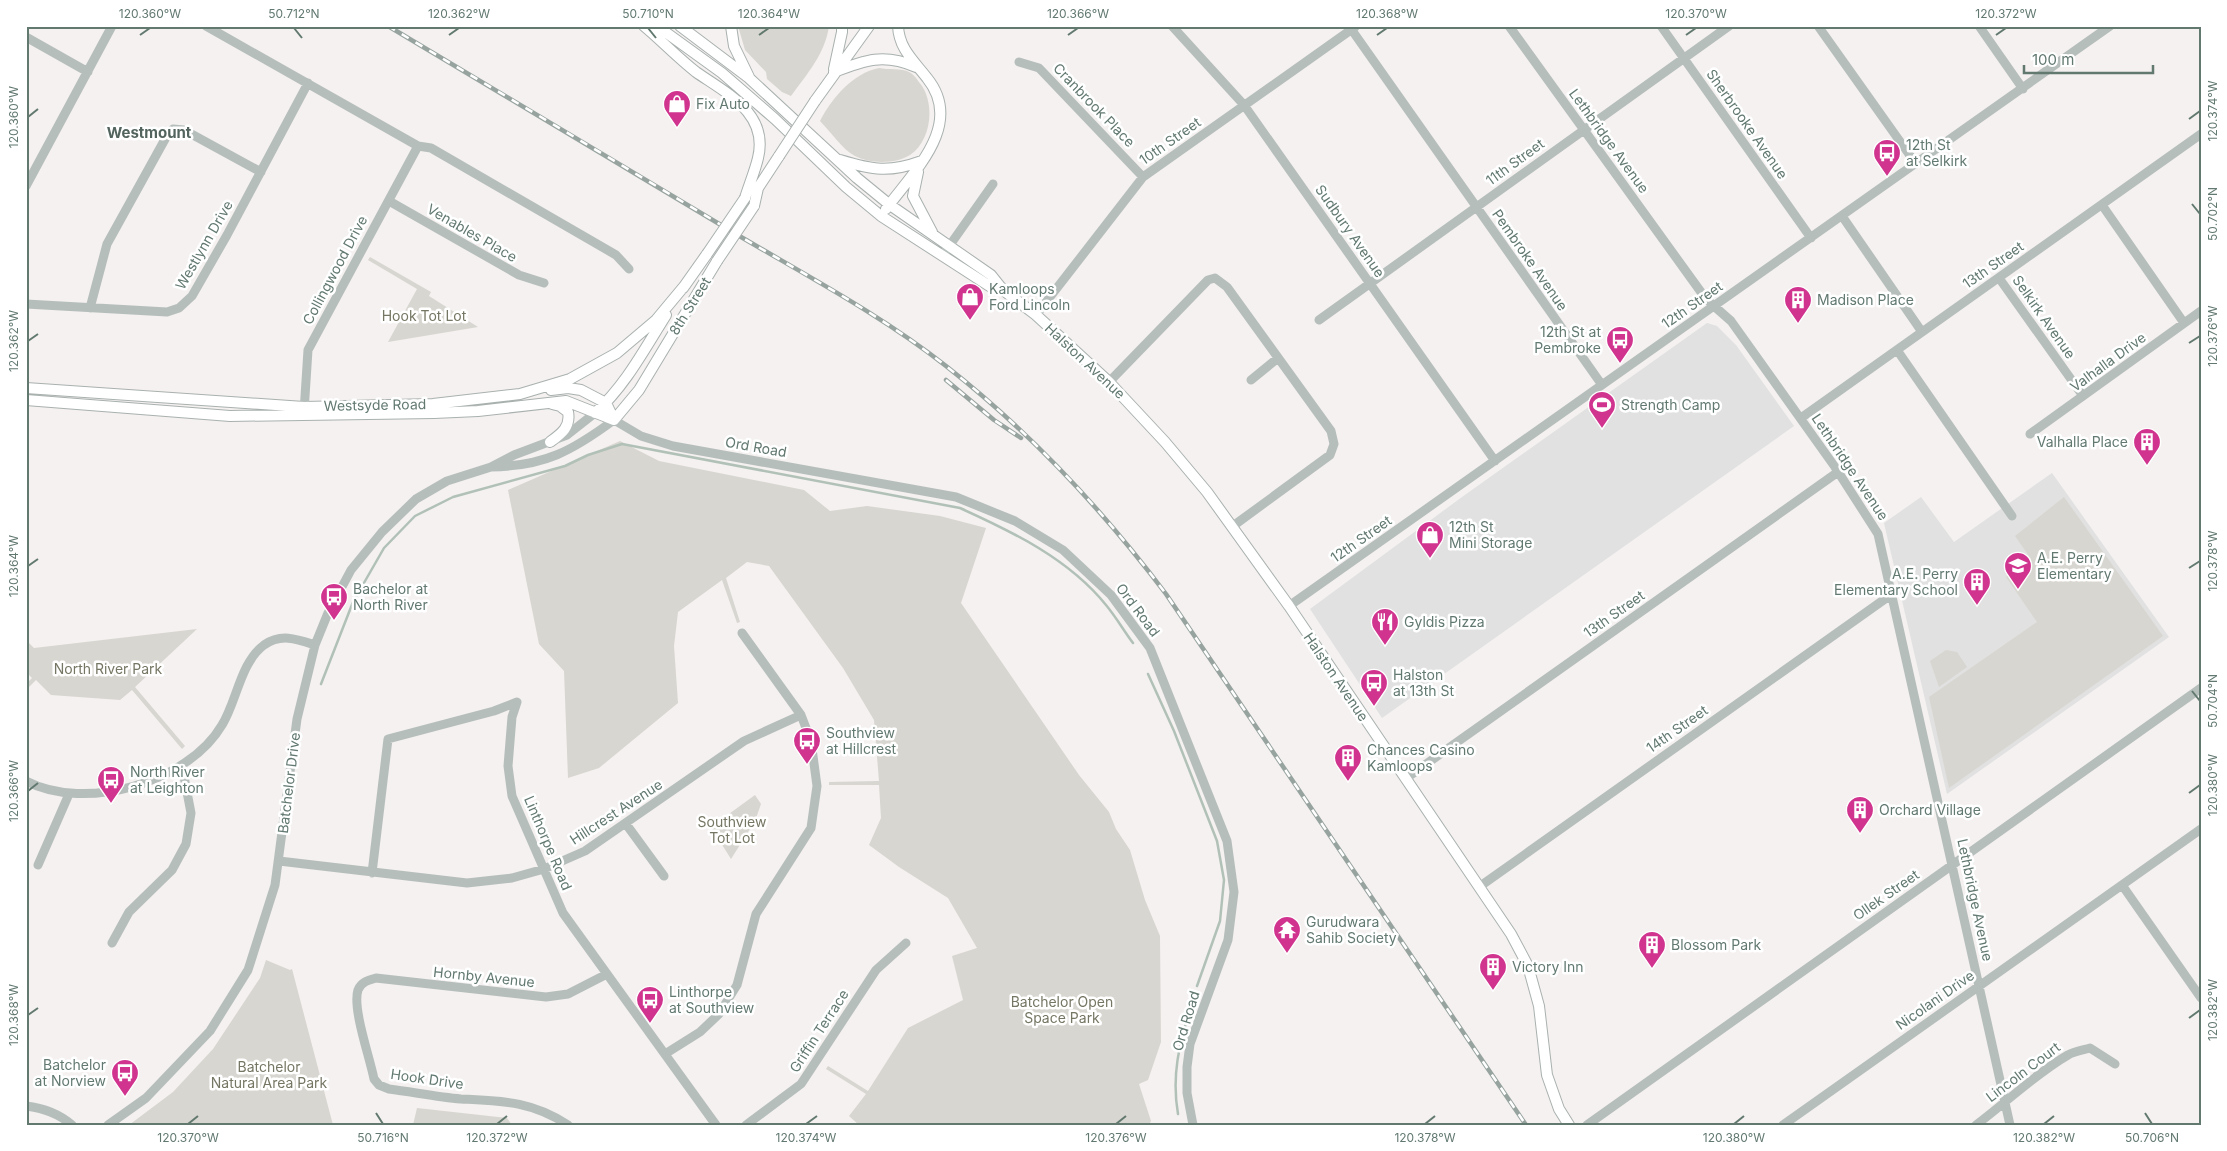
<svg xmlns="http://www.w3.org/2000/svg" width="2227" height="1151" viewBox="0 0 2227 1151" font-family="Inter,sans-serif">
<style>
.built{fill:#e1e1e1}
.green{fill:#d8d6d0}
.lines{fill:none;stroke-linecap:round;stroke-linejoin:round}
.stream{stroke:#b1c1b8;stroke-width:2.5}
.major-casing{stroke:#a9b1ae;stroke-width:12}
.minor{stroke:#b6bebb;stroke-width:9}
.major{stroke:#fff;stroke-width:10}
.rail-casing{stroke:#97a39f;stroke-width:4.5}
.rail{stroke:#fff;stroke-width:2.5;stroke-dasharray:8;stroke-linecap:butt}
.major-bridge-casing{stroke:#a9b1ae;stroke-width:12;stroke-linecap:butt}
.major-bridge{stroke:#fff;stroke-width:10}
.ticks{fill:none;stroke:#627970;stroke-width:2}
.labels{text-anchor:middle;stroke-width:5;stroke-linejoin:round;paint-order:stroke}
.poi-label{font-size:14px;fill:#627970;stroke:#fff;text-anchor:start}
.street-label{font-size:14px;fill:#627970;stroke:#fff}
.park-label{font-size:14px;fill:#767664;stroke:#fff}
.neighbourhood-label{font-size:15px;font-weight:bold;fill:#53645e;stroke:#fff}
.neatline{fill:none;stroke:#627970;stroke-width:2}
.ticks-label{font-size:12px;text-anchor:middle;fill:#627970}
</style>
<rect width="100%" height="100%" fill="#f4f1f0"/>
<!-- built -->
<path class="built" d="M1707 323 1717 326 1736 345 1794 426 1382 718 1310 609 1462 497Z
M2052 473 2169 637 1947 794 1884 523 1921 497 1954 542Z"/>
<!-- green -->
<path class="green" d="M738 26H829C825 54 807 74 791 96L782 92 767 79 766 72 745 50Z
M879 68C888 70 902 68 909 72 915 75 918 81 922 86 935 106 931 141 910 155 896 164 870 164 855 156 842 149 831 132 820 121 832 98 853 73 879 68Z
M370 257 431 292 429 296 478 327 388 342 417 289 368 260Z
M620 441 659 461 804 490 830 511 867 506 940 516 986 528 961 603 1079 775 1109 812 1116 829 1130 850 1145 900 1160 936 1161 1042 1148 1080 1139 1084 1151 1121 1149 1125H859L849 1116 866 1094 826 1069 828 1066 868 1091 908 1028 963 1000 952 956 977 948 948 898 899 867 869 845 881 818 879 785H829V782L879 781 874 720 843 668 769 566 747 562 726 578 740 622 737 623 722 580 678 612 674 646 678 703 599 768 568 778 564 671 539 644 508 490Z
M2064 497 2163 636 1949 788 1929 697 2037 622 2006 577 2031 559 2015 536Z
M26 609 29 643 34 648 197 629 135 687 185 746 182 749 132 690 120 700 51 695 36 680 26 690V684L32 678 26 672Z
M1946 650 1957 652 1967 667 1939 687 1930 661Z
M755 795 761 804 755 821 731 859 711 827Z
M266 960 290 970 292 969 333 1125H129L173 1092 213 1049 260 978Z
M417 1108 507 1118 512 1125H413Z"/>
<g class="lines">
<!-- stream -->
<path class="stream" d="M1148 674 1174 731 1217 841 1224 880 1220 921 1197 986
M321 684 353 602 384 548 415 516 453 497 565 466 588 455 622 444 960 508C1013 532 1069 559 1106 605 1116 617 1124 631 1133 643
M1178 1114C1171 1073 1180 1044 1191 1005"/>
<defs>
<path id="major" d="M644 26C662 41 678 58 696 72 726 93 769 113 758 158 755 171 749 185 745 198
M657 26 722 73 775 119 846 187 881 216 991 287 1003 290
M680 26 749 78 857 178 890 205 991 275 1003 290 1036 315 1109 382 1165 442 1207 492 1289 606 1511 934 1528 966 1539 1006 1547 1075 1559 1109 1569 1125
M731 26 734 46 749 77
M834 69 842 32V26
M834 72C865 60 884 53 916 67
M815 101 869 26
M840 160C873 170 889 173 922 161
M918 172 913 196 932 232
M754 206 758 188 779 156
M886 209C913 172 965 125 927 78 914 61 899 49 898 26
M683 288 707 254
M26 388 304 407 433 404 520 394 570 379 617 353 656 320 686 284
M551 390 568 388 581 390 606 403 614 420
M26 400 230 416 434 413 478 411 566 401 614 420
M595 413C625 386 644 350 666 315
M614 420 639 390 717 261
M550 442C561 434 571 427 568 412L560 406 552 404"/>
</defs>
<!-- major casing -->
<use href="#major" class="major-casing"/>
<!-- minor -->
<path class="minor" d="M206 26 418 146 308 350 304 412
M1172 26 1244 105 1495 461
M1349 26 1602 385
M1509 26 1706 299 1731 321 1835 467 1878 534 2010 1125
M1661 26 1811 238
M1818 26 1916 164
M1979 26 2023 89
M26 37 88 72
M1019 62 1039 68 1143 177
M418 146 431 148 616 255 629 269
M26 186 112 26
M389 201 519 275 544 283
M2102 205 2184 323
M1842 216 1922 332
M945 252 993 184
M1999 278 2083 396
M26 304 167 312 179 308 192 296 227 235 308 83
M90 308 107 244 169 132 173 129 184 130 261 172
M1036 315 1143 177 1355 27
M1319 320 1729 26
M1897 350 2012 516
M1251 380 1278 358
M1109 382 1208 280 1215 278 1227 287 1331 431 1334 444 1330 455 1233 526
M1801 418 2201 134
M2030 434 2201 311
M491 467C545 466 572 451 614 420L641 436 673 446 956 497 1015 521 1063 550 1111 595 1150 648 1227 841 1234 892 1228 940 1190 1044 1187 1067V1093L1193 1125
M1289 606 2110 26
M1405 779 1838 472
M26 781C85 812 188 783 222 725 237 701 240 663 264 645 281 633 297 639 315 645
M626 824 664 876
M279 861 467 883 512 878 544 869 585 851 744 741 801 715
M38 865 69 794
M372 873 388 739 494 711 517 702 512 717 508 766 512 796 563 913 716 1125
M2122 885 2201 998
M1479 887 1892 594
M112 943 129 912 172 870 186 844 191 813 182 766
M665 1054 700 1032 719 1014 737 985 756 914 811 828 817 786 811 741 801 715 742 633
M26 1106C44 1108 58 1113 72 1125
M108 1125 146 1098 210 1031 248 970 275 885 297 719 315 645 328 613 351 570 382 532 416 499 447 481 491 467 514 455 567 435 595 413
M568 1125C532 1101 502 1101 461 1099 437 1097 413 1092 389 1089L379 1085 374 1079C370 1058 352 1008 358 990 361 982 369 980 376 978L546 997 568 994 607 974
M746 1125 801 1084 876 970 906 943
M1587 1125 2201 688
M1783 1125 2201 829
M1976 1125C2007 1102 2035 1074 2068 1055 2074 1051 2083 1050 2090 1048L2115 1064"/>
<!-- major -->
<use href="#major" class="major"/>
<defs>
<path id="rail" d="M388 26C504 95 620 164 736 234 807 276 881 315 946 366 1030 432 1102 509 1166 594L1526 1125
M946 380 994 420 1021 438"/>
</defs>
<!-- rail casing -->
<use href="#rail" class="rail-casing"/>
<!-- rail -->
<use href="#rail" class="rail"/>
<defs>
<path id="major-bridge" d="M779 156 815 101
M707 254 745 198
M717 261 754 206"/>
</defs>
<!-- major-bridge casing -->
<use href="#major-bridge" class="major-bridge-casing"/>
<!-- major-bridge -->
<use href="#major-bridge" class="major-bridge"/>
</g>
<!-- ticks -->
<path class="ticks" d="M294 28 302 38M648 28 656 38M140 35 150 28M449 35 459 28M759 35 769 28M1068 35 1078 28M1377 35 1387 28M1686 35 1696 28M1996 35 2006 28M28 117 38 109M2189 119 2200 111M2192 204 2200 214M28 341 38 334M2189 343 2200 336M28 566 38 559M2189 568 2200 561M2192 691 2200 701M28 791 38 783M2189 793 2200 785M28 1015 38 1008M2189 1018 2200 1010M376 1113 383 1124M2145 1113 2152 1124M188 1124 198 1116M497 1124 507 1116M806 1124 817 1116M1116 1124 1126 1116M1425 1124 1435 1116M1734 1124 1744 1116M2044 1124 2054 1116"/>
<!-- icons -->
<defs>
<symbol id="shop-pin" viewBox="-11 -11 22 30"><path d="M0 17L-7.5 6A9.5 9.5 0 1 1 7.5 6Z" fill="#d0348e" stroke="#fff"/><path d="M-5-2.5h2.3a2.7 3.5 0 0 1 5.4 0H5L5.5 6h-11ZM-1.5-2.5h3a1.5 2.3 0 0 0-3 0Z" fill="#fff"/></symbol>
<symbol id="bus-pin" viewBox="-11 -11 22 30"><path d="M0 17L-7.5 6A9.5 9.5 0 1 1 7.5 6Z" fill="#d0348e" stroke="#fff"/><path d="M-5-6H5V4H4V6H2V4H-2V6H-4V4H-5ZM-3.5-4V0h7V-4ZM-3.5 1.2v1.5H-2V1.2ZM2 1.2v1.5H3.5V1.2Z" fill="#fff"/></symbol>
<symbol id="building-pin" viewBox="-11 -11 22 30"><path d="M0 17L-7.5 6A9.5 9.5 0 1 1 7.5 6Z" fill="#d0348e" stroke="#fff"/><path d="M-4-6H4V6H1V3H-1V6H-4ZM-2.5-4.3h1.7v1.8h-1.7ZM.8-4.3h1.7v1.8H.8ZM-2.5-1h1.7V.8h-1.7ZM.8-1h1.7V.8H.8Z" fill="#fff"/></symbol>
<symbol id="stadium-pin" viewBox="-11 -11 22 30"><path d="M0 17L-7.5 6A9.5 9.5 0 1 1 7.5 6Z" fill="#d0348e" stroke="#fff"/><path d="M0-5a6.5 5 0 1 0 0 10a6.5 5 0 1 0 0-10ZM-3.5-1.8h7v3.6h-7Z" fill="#fff"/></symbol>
<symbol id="school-pin" viewBox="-11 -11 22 30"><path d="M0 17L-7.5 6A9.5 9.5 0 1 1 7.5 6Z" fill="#d0348e" stroke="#fff"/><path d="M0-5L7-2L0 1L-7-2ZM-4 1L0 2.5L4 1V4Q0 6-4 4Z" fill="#fff"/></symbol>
<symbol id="restaurant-pin" viewBox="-11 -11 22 30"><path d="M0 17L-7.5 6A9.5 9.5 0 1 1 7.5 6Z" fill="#d0348e" stroke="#fff"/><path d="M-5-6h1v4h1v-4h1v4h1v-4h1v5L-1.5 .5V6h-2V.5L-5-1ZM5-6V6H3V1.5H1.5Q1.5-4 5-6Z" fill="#fff"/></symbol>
<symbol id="temple-pin" viewBox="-11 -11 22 30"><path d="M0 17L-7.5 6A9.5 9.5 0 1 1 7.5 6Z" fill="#d0348e" stroke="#fff"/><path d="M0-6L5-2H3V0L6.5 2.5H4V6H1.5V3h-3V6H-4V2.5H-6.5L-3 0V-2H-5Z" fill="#fff"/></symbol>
</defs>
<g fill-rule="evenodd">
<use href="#shop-pin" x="661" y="88" width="32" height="43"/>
<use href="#bus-pin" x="1871" y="137" width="32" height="43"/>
<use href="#shop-pin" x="954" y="281" width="32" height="43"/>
<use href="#building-pin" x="1782" y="284" width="32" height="43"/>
<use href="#bus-pin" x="1604" y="324" width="32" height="43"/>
<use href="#stadium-pin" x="1586" y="389" width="32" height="43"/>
<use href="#building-pin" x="2131" y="426" width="32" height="43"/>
<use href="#shop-pin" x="1414" y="519" width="32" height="43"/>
<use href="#school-pin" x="2002" y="550" width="32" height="43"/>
<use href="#building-pin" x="1961" y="566" width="32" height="43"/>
<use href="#bus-pin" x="318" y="581" width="32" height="43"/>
<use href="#restaurant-pin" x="1369" y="606" width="32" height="43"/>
<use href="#bus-pin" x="1358" y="667" width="32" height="43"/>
<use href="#bus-pin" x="791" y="725" width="32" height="43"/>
<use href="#building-pin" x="1332" y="742" width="32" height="43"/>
<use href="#bus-pin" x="95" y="764" width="32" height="43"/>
<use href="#building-pin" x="1844" y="794" width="32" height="43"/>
<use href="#temple-pin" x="1271" y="914" width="32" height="43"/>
<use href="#building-pin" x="1636" y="929" width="32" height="43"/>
<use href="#building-pin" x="1477" y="951" width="32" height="43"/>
<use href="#bus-pin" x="634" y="984" width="32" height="43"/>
<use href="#bus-pin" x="109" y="1057" width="32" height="43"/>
</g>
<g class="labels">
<!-- poi labels -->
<g class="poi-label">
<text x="696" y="109">Fix Auto</text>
<text x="1906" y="150">12th St<tspan x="1906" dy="16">at Selkirk</tspan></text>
<text x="989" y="294">Kamloops<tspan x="989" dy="16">Ford Lincoln</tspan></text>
<text x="1817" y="305">Madison Place</text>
<text x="1601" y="337" text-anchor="end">12th St at<tspan x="1601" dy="16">Pembroke</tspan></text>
<text x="1621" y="410">Strength Camp</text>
<text x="2128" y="447" text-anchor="end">Valhalla Place</text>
<text x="1449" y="532">12th St<tspan x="1449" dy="16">Mini Storage</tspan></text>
<text x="2037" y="563">A.E. Perry<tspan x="2037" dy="16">Elementary</tspan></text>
<text x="1958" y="579" text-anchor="end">A.E. Perry<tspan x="1958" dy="16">Elementary School</tspan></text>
<text x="353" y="594">Bachelor at<tspan x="353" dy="16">North River</tspan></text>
<text x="1404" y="627">Gyldis Pizza</text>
<text x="1393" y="680">Halston<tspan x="1393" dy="16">at 13th St</tspan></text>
<text x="826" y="738">Southview<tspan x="826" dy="16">at Hillcrest</tspan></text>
<text x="1367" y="755">Chances Casino<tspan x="1367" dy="16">Kamloops</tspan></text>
<text x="130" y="777">North River<tspan x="130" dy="16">at Leighton</tspan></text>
<text x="1879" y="815">Orchard Village</text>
<text x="1306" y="927">Gurudwara<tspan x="1306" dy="16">Sahib Society</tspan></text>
<text x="1671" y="950">Blossom Park</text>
<text x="1512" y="972">Victory Inn</text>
<text x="669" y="997">Linthorpe<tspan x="669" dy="16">at Southview</tspan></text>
<text x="106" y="1070" text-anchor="end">Batchelor<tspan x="106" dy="16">at Norview</tspan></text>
</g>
<!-- street labels -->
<g class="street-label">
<text transform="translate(1094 105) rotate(46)" y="5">Cranbrook Place</text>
<text transform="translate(1747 124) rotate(55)" y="5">Sherbrooke Avenue</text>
<text transform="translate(1170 141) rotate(-35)" y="5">10th Street</text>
<text transform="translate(1609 141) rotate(54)" y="5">Lethbridge Avenue</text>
<text transform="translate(1515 162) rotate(-36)" y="5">11th Street</text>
<text transform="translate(1350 231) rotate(55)" y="5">Sudbury Avenue</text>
<text transform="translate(472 233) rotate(30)" y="5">Venables Place</text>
<text transform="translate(204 245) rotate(-60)" y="5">Westlynn Drive</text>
<text transform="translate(1530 260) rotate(55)" y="5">Pembroke Avenue</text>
<text transform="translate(1993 265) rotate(-35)" y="5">13th Street</text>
<text transform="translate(335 270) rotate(-62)" y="5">Collingwood Drive</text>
<text transform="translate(1692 305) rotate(-35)" y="5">12th Street</text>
<text transform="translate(690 306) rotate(-58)" y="5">8th Street</text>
<text transform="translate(2044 317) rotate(55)" y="5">Selkirk Avenue</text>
<text transform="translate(1085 361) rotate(43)" y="5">Halston Avenue</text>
<text transform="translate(2108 362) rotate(-36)" y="5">Valhalla Drive</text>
<text transform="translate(375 405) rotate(-1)" y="5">Westsyde Road</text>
<text transform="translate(756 447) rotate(10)" y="5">Ord Road</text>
<text transform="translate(1850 467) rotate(56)" y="5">Lethbridge Avenue</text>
<text transform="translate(1361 539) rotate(-35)" y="5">12th Street</text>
<text transform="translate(1138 610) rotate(53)" y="5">Ord Road</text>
<text transform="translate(1614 614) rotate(-35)" y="5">13th Street</text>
<text transform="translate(1336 677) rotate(56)" y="5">Halston Avenue</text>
<text transform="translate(1677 729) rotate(-35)" y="5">14th Street</text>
<text transform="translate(289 783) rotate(-83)" y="5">Batchelor Drive</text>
<text transform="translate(616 812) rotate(-33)" y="5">Hillcrest Avenue</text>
<text transform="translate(548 843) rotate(67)" y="5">Linthorpe Road</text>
<text transform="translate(1886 895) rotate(-35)" y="5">Ollek Street</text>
<text transform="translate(1975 900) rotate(78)" y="5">Lethbridge Avenue</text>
<text transform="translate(484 977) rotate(6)" y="5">Hornby Avenue</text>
<text transform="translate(1935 1000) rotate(-35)" y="5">Nicolani Drive</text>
<text transform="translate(1186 1021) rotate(-73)" y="5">Ord Road</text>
<text transform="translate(819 1031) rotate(-57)" y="5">Griffin Terrace</text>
<text transform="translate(2023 1072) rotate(-37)" y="5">Lincoln Court</text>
<text transform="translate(427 1079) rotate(8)" y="5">Hook Drive</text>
</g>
<!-- park labels -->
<g class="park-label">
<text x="424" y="321">Hook Tot Lot</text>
<text x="108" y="674">North River Park</text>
<text x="732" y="827">Southview<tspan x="732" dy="16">Tot Lot</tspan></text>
<text x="1062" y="1007">Batchelor Open<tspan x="1062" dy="16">Space Park</tspan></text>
<text x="269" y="1072">Batchelor<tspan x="269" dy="16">Natural Area Park</tspan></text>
</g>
<!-- neighbourhood labels -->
<g class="neighbourhood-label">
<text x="149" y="138">Westmount</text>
</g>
</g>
<!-- border -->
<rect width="2227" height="1151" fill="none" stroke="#ffffff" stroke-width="55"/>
<!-- scale -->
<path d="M2024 65v8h129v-8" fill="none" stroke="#627970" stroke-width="2.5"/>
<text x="2032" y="65" font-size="15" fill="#627970" stroke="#ffffff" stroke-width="4" paint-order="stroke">100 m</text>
<rect x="28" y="28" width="2172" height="1096" class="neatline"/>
<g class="ticks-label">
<text x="150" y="18">120.360°W</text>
<text x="294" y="18">50.712°N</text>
<text x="459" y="18">120.362°W</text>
<text x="648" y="18">50.710°N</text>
<text x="769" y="18">120.364°W</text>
<text x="1078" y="18">120.366°W</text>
<text x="1387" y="18">120.368°W</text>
<text x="1696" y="18">120.370°W</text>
<text x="2006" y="18">120.372°W</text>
<text transform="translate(2213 111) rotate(-90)" y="4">120.374°W</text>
<text transform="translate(14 117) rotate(-90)" y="4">120.360°W</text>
<text transform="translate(2213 214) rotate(-90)" y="4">50.702°N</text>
<text transform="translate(2213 336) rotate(-90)" y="4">120.376°W</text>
<text transform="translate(14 341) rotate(-90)" y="4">120.362°W</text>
<text transform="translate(2213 561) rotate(-90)" y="4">120.378°W</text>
<text transform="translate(14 566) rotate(-90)" y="4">120.364°W</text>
<text transform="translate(2213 701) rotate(-90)" y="4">50.704°N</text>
<text transform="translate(2213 785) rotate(-90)" y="4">120.380°W</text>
<text transform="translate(14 791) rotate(-90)" y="4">120.366°W</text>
<text transform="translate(2213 1010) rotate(-90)" y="4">120.382°W</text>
<text transform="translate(14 1015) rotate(-90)" y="4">120.368°W</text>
<text x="188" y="1142">120.370°W</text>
<text x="383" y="1142">50.716°N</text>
<text x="497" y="1142">120.372°W</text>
<text x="806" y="1142">120.374°W</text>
<text x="1116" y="1142">120.376°W</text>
<text x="1425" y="1142">120.378°W</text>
<text x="1734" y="1142">120.380°W</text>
<text x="2044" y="1142">120.382°W</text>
<text x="2152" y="1142">50.706°N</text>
</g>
</svg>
